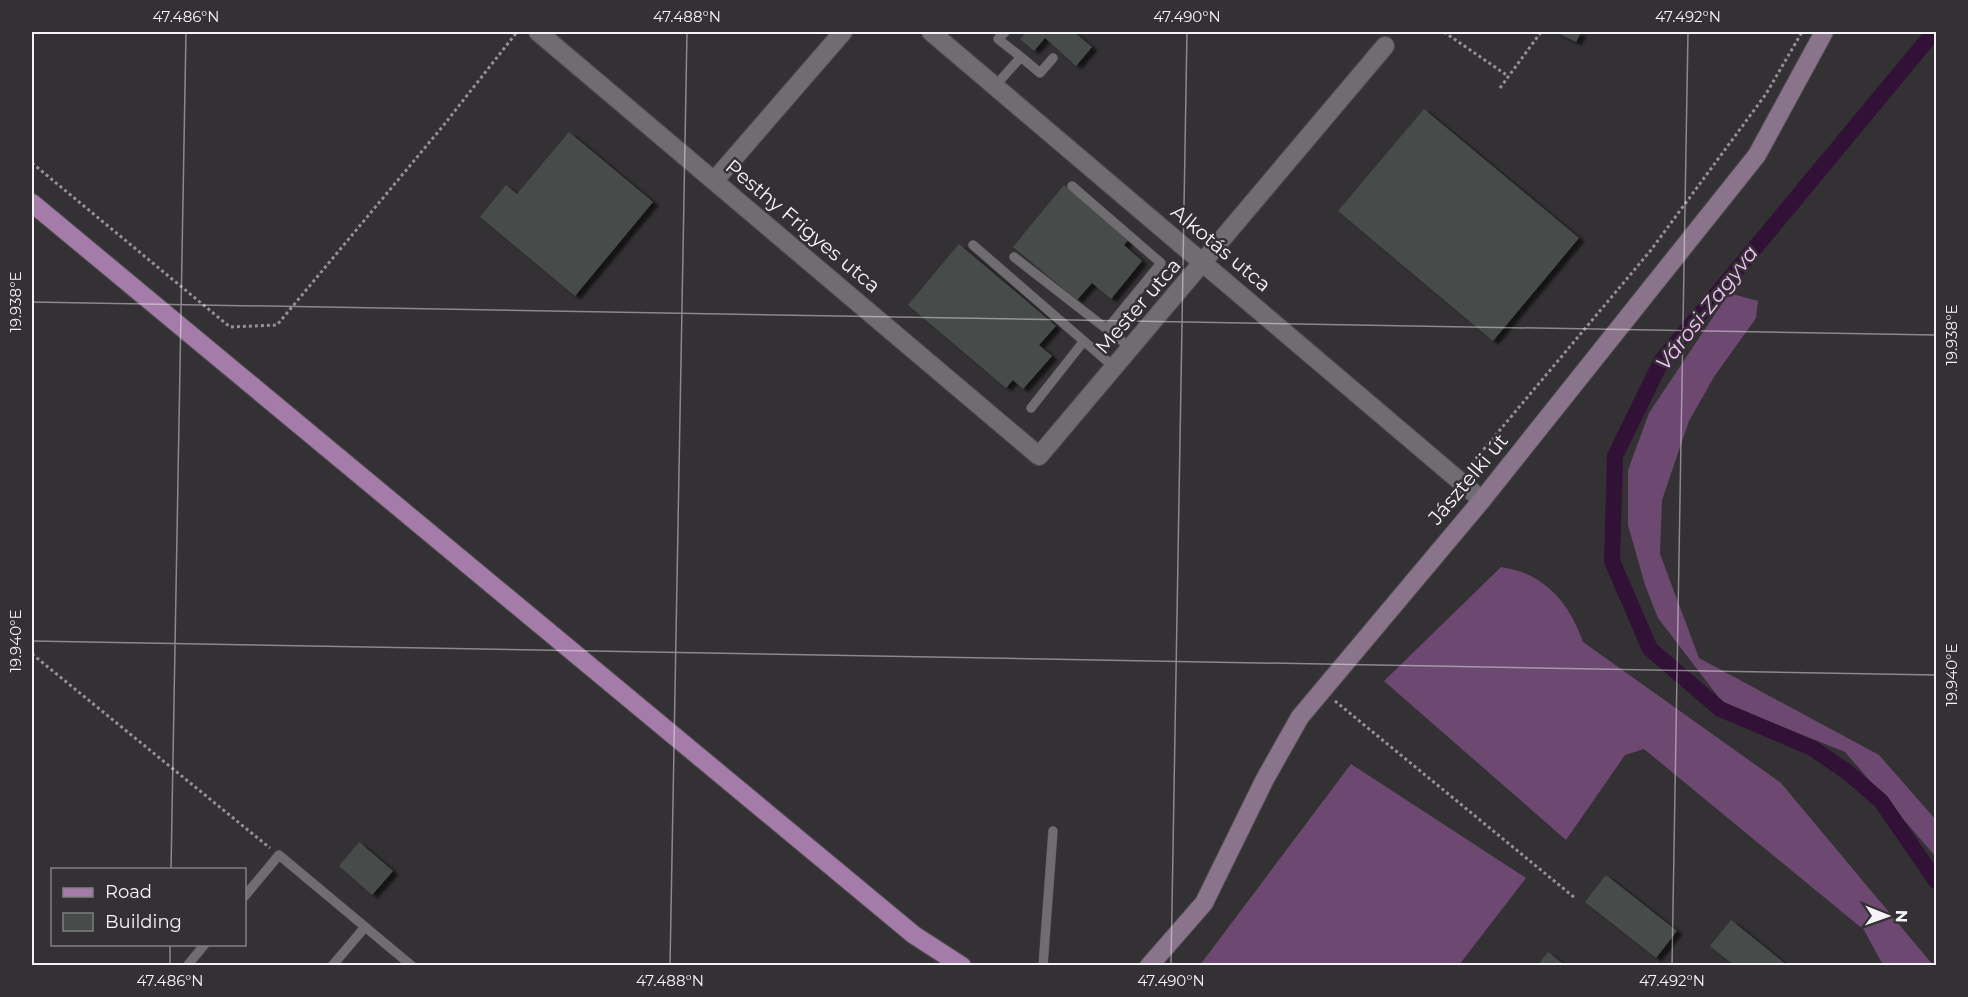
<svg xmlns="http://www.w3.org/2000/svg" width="1968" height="997" viewBox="0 0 1968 997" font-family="Montserrat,sans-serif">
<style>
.forest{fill:#6d4971}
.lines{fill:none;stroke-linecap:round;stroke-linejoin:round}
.canal{stroke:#311135;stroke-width:16}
.building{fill:#474b49;filter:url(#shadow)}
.lane-casing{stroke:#504d50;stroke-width:10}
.street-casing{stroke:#504d50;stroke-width:20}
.secondary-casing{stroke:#504d50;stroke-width:20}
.primary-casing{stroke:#504d50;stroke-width:20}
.path{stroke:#949194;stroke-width:3;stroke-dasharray:3 3;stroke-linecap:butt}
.lane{stroke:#706d70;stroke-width:9}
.street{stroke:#706d70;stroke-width:18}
.secondary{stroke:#8a748c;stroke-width:18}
.primary{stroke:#a57ca9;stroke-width:18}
.ticks{fill:none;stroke:#f5f3f5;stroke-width:1.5;stroke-opacity:0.45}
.labels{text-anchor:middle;stroke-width:5;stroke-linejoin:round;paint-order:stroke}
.street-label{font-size:20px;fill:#f5f3f5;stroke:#343134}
.water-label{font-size:21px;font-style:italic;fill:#f8bfff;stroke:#343134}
.neatline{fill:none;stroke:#f5f3f5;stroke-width:2}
.ticks-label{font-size:15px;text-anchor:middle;fill:#f5f3f5}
</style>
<defs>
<filter id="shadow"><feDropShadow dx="5.5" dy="3.5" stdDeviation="1.5" flood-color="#0009"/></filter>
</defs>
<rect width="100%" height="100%" fill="#343134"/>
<!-- forest -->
<path class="forest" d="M1729 293 1758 301 1756 318 1714 377 1689 421 1662 500 1660 554 1699 658 1879 755 1936 820V857L1845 752 1723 703 1658 618 1645 585 1628 525V470L1649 413Z
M1501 567C1544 573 1569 602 1583 642L1781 783 1933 965H1883L1864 930 1644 749 1625 755 1566 840 1384 681Z
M1351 764 1526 878 1459 965H1200Z"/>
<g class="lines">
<!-- canal -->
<path class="canal" d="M1934 32 1662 360 1615 456 1612 561 1650 649 1720 709 1812 748 1846 771 1881 801 1936 881"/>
</g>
<!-- building -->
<path class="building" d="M1026 32H1074L1092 47 1076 66 1045 38 1034 51 1020 39Z
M1556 32H1581L1576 42Z
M1424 109 1579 238 1493 341 1338 211Z
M569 132 653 202 575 296 480 217 506 185 517 194Z
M1064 185 1129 239 1124 245 1142 261 1111 299 1092 283 1077 300 1013 247Z
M959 244 1056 326 1039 345 1052 356 1023 389 1013 380 1006 388 908 305Z
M359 842 393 871 372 895 339 866Z
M1606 875 1677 931 1656 958 1585 902Z
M1731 920 1788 966H1735L1710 946Z
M1548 952 1562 963 1559 966H1537Z"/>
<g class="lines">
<defs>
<path id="lane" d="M1021 57 1040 73 1053 58
M995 86 1021 57 998 39 1005 32
M1072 186 1161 263 1107 329
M973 245 1115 368
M1014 257 1131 348
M1031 408 1084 341
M244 897 279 855 412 966
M187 966 205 944
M332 966 365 927
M1043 966 1053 831"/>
<path id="street" d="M538 32 1039 456 1385 46
M931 32 1482 500
M714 181 843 32"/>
<path id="secondary" d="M1149 966 1204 903 1265 779 1300 717 1482 500 1757 155 1824 32"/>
<path id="primary" d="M32 203 914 935 962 966"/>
</defs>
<!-- lane casing -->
<use href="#lane" class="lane-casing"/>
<!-- street casing -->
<use href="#street" class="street-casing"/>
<!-- secondary casing -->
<use href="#secondary" class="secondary-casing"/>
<!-- primary casing -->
<use href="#primary" class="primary-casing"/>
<!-- path -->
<path class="path" d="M1444 32 1508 76
M1500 88 1541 32
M32 163 230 327 277 325 443 126 517 32
M1468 468 1651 250 1766 94 1802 32
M32 654 270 848
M1335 701 1575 898"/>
<!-- lane -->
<use href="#lane" class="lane"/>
<!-- street -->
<use href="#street" class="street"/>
<!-- secondary -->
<use href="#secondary" class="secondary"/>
<!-- primary -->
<use href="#primary" class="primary"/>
</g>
<!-- ticks -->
<path class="ticks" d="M32 302 1936 335M32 641 1936 675M171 870 186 32M170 966V944M670 966 687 32M1171 966 1187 32M1672 966 1688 32"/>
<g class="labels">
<!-- street labels -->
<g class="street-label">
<text transform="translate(803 226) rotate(40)" y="7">Pesthy Frigyes utca</text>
<text transform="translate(1221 248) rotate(40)" y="7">Alkotás utca</text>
<text transform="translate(1138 306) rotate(-49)" y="7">Mester utca</text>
<text transform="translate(1468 479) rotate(-50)" y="7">Jásztelki út</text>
</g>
<!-- water labels -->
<g class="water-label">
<text transform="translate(1707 308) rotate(-52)" y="7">Városi-Zagyva</text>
</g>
</g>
<!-- border -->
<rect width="1968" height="997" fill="none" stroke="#343134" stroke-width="66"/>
<!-- legend -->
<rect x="51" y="868" width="195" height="78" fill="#343134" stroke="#817f81" stroke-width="1.5"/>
<rect x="63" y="888" width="30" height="9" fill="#a57ca9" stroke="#817f81" stroke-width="1.5"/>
<text x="105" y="898" font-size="18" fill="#f5f3f5">Road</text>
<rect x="63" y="913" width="30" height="18" fill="#474b49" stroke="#817f81" stroke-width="1.5"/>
<text x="105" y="928" font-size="18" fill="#f5f3f5">Building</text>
<!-- north arrow -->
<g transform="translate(1887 916) rotate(91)" stroke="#343134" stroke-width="4.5" paint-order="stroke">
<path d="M0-4.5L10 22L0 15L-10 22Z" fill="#f5f3f5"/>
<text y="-9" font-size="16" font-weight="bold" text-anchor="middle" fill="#f5f3f5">N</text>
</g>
<rect x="33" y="33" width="1902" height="931" class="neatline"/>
<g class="ticks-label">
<text x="186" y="22">47.486°N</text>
<text x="687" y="22">47.488°N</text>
<text x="1187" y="22">47.490°N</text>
<text x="1688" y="22">47.492°N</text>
<text transform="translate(16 302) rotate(-90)" y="5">19.938°E</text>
<text transform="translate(1952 335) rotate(-90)" y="5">19.938°E</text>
<text transform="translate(16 641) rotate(-90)" y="5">19.940°E</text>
<text transform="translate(1952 675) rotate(-90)" y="5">19.940°E</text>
<text x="170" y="986">47.486°N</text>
<text x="670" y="986">47.488°N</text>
<text x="1171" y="986">47.490°N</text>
<text x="1672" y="986">47.492°N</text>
</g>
</svg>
